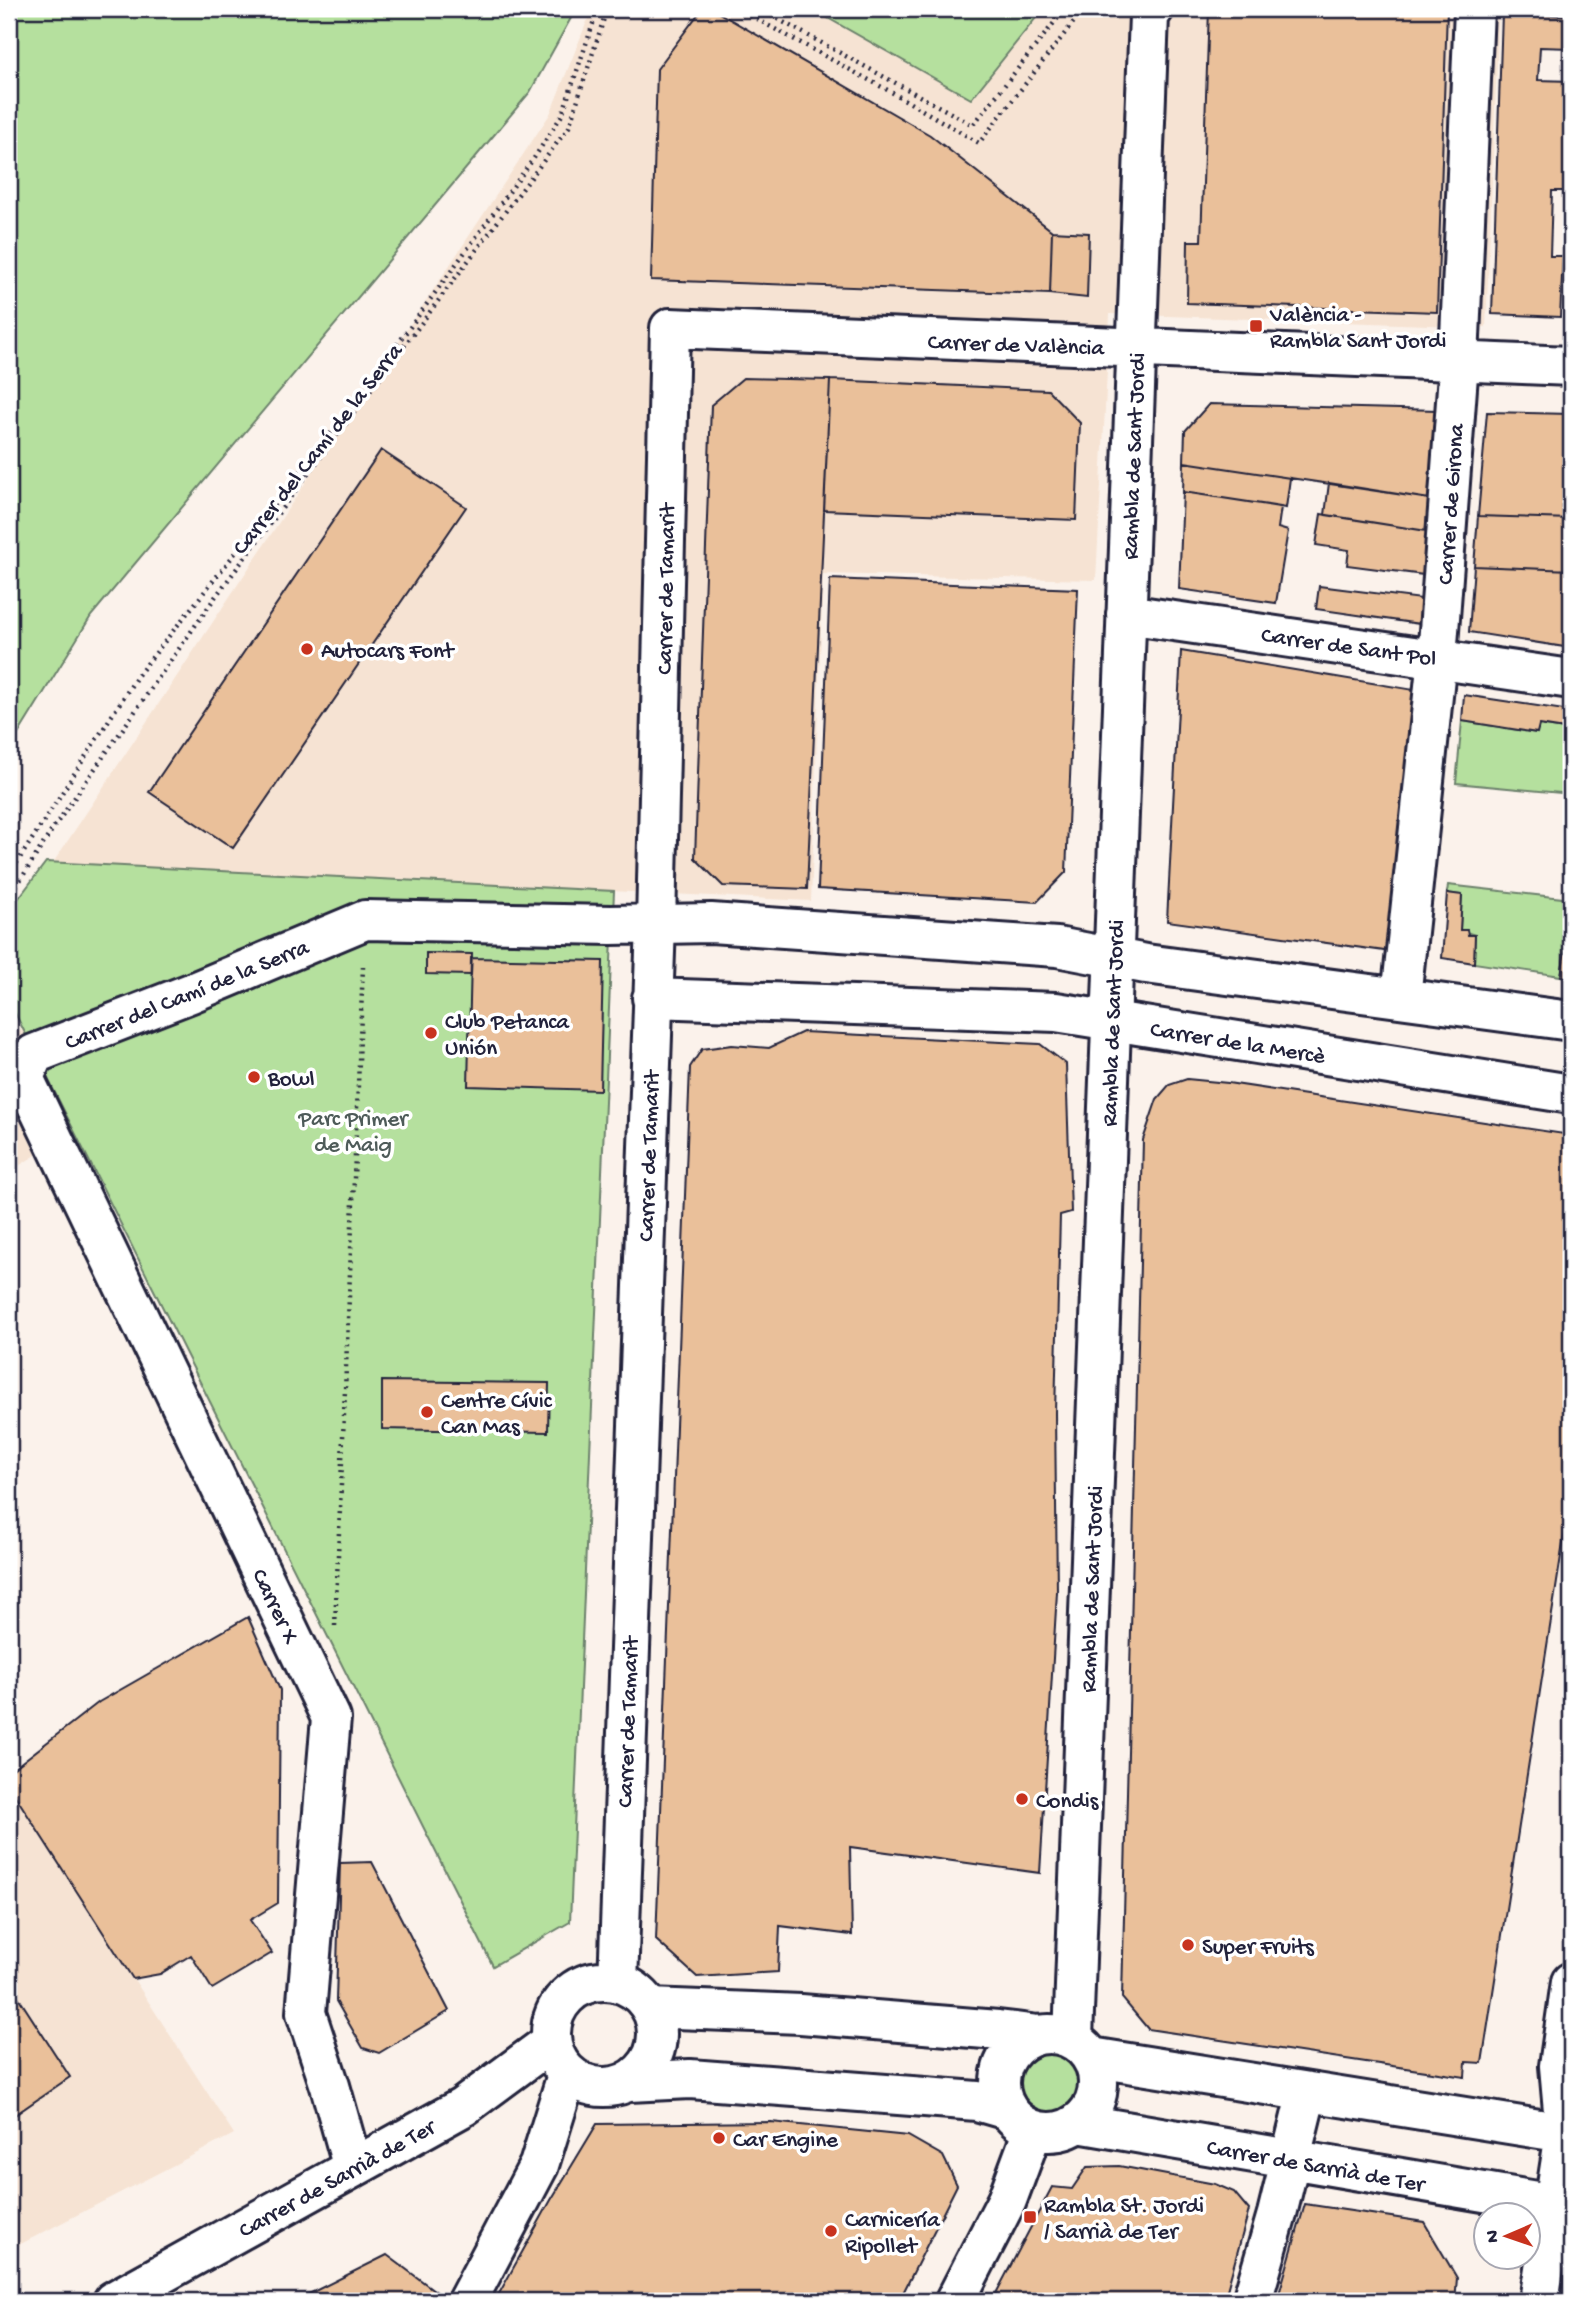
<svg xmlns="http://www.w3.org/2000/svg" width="1580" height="2310" viewBox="0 0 1580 2310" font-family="'Gochi Hand',sans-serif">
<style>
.built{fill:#f6e3d3}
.green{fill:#b5e09e;stroke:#6c816c;stroke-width:2}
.building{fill:#eac09a;stroke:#22223b;stroke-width:2}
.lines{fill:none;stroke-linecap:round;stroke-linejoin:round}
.minor-casing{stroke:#22223b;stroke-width:44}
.path{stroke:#22223b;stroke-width:4.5;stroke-dasharray:2 5;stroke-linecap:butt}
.minor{stroke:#fff;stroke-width:38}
.poi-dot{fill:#c8321e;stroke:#fff;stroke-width:2.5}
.labels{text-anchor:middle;stroke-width:7;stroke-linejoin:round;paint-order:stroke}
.poi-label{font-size:23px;fill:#22223b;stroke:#fff;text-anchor:start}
.street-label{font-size:23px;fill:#22223b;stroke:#fff}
.park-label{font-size:23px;fill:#4e5b59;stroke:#fff}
</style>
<rect width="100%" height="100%" fill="#fbf2eb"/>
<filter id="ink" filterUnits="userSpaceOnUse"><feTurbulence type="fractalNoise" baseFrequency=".0143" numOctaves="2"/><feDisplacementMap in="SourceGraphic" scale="14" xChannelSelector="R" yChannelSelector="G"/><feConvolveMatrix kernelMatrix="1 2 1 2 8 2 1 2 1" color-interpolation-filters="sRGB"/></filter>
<g filter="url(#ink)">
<!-- built -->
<path class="built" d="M592 9H812L971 99 1043 9H1499L1486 327 1110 314 1096 580 823 574 811 901 53 863 550 114Z
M32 1023 79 1128 9 1172V1037Z
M9 1786 234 2134 9 2250Z"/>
<!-- green -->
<path class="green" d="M9 9H576L530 92 91 616 9 749Z
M812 9H1043L971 99Z
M1462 721 1536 733 1539 725 1571 730V794L1456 783Z
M46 862 614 891 570 1922 493 1966 14 1011H9V911Z
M1448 885 1571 899V913L1561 976 1474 963 1475 935 1460 930 1462 895 1447 893Z
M1016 2083a32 32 0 1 1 64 0a32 32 0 1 1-64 0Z"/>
<!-- building -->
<path class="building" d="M702 9H712L930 135 1052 231 1050 294 651 280 657 69Z
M1209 9H1447L1437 312 1187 303 1188 241H1201Z
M1502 13 1571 16V48L1540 47 1538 80 1571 81V128H1568L1566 191H1552L1550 256H1563L1560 317 1492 314Z
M1052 231 1089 233 1087 298 1050 294Z
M743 378 830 380 807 889 723 886 695 858 711 405Z
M830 380 1048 390 1080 423 1076 520 824 510Z
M1209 404 1438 410 1430 499 1184 462 1185 431Z
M1487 412 1571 414V519L1478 516Z
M381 450 466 507 233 848 149 792Z
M1184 462 1290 478 1286 508 1183 492Z
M1329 483 1430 499 1427 531 1325 515Z
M1183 492 1281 507 1278 528 1288 531 1276 603 1179 589Z
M1321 514 1427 531 1424 575 1347 565 1349 550 1316 545Z
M1478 516 1571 519V570L1474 566Z
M1474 566 1571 570V648L1469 632Z
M830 579 1078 589 1066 872 1037 902 818 889Z
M1319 586 1422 599 1420 624 1316 609Z
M1181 651 1414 690 1392 952 1167 921Z
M1464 695 1571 711V730L1539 725 1537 733 1462 721Z
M1447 893 1462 895 1460 930H1467L1468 935H1475L1474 963 1442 958Z
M1571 913V978L1561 976Z
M426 953 472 954 471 975 426 974Z
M471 958 603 961 600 1090 468 1086Z
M803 1032 1040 1044 1066 1064 1071 1212 1060 1215 1055 1413 1057 1592 1040 1873 850 1847 852 1935 780 1926 778 1972 697 1977 656 1940 690 1067 702 1049 732 1045 769 1048Z
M1187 1079 1228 1083 1571 1135V1492L1482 2063 1466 2062 1465 2077 1148 2029 1122 1998 1143 1140 1157 1099 1169 1085Z
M382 1381 549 1383 548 1432 382 1429Z
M248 1617 280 1690 278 1903 250 1920 272 1953 212 1989 191 1955 160 1974 133 1979 9 1786V1772L99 1702Z
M372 1862 449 2011 379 2053 363 2048 336 2001 340 1863Z
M9 1983 70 2077 9 2119Z
M771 2122 908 2136 943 2156 957 2185 899 2301H495L551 2200 597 2124Z
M1119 2166 1215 2184 1234 2192 1249 2210 1224 2301H992L1052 2187 1072 2189 1087 2167Z
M1305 2204 1424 2222 1457 2278 1455 2301H1277Z
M387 2255 438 2293 433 2301H295Z"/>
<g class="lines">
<defs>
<path id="minor" d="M1126 614 1571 679
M652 998 1056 1012 1571 1094
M1401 998 1437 658 1459 361 1474 9
M551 2034a53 53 0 1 1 106 0a53 53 0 1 1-106 0Z
M618 1983 656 924 670 328 1571 366
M650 2008 801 2014 998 2030 1038 2035
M1000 2083a49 49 0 1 1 98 0a49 49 0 1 1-98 0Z
M1073 2039 1149 15 1154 9
M1091 2057 1571 2134
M629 2082 690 2079 977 2101 1008 2110
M1078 2123 1554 2204 1571 2200
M1565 2133 1559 2066 1571 1982
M353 2168 330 2086 306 2013 331 1718 24 1078 34 1054 191 993 365 920 611 925 711 923 1057 947 1146 964 1571 1021
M113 2301 463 2107 551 2042
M467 2301 539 2165 567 2075
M955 2301 1007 2200 1033 2130
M1252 2301 1277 2214 1307 2092
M1539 2301 1565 2133 1571 2110"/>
</defs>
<!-- minor casing -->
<use href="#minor" class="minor-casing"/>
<!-- path -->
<path class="path" d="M738 9 893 93 979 143 1084 9
M759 9 973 125 1065 9
M9 875 138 675 347 413 534 158 562 115 598 9
M9 898 54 827 216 596 569 127 607 9
M335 1626 363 967"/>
<!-- minor -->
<use href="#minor" class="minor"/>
</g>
</g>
<!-- markers -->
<g class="poi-dot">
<rect x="1249" y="319" width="14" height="14" rx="3.5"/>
<circle cx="307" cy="649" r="7"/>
<circle cx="431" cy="1033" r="7"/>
<circle cx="254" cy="1077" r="7"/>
<circle cx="427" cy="1412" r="7"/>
<circle cx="1022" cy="1799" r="7"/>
<circle cx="1188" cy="1945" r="7"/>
<circle cx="719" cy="2138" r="7"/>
<rect x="1023" y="2210" width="14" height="14" rx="3.5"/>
<circle cx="831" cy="2231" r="7"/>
</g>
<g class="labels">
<!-- poi labels -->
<g class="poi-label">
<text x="1270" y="321">València -<tspan x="1270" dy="26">Rambla Sant Jordi</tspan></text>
<text x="321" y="657">Autocars Font</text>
<text x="445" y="1028">Club Petanca<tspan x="445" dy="26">Unión</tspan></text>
<text x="268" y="1085">Bowl</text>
<text x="441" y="1407">Centre Cívic<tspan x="441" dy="26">Can Mas</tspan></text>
<text x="1036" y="1807">Condis</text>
<text x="1202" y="1953">Super Fruits</text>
<text x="733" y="2146">Car Engine</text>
<text x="1044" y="2212">Rambla St. Jordi<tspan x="1044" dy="26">/ Sarrià de Ter</tspan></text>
<text x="845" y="2226">Carnicería<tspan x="845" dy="26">Ripollet</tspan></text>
</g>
<!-- street labels -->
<g class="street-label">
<text transform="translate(1016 343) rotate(2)" y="8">Carrer de València</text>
<text transform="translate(316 448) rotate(-52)" y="8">Carrer del Camí de la Serra</text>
<text transform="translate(1132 456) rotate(-88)" y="8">Rambla de Sant Jordi</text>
<text transform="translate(1449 504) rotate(-86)" y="8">Carrer de Girona</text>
<text transform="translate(664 589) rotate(-89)" y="8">Carrer de Tamarit</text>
<text transform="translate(1349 645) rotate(8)" y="8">Carrer de Sant Pol</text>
<text transform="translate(186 993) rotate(-22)" y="8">Carrer del Camí de la Serra</text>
<text transform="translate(1111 1023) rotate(-88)" y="8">Rambla de Sant Jordi</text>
<text transform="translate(1238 1041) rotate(9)" y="8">Carrer de la Mercè</text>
<text transform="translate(647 1156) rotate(-88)" y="8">Carrer de Tamarit</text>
<text transform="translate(1090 1589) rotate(-88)" y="8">Rambla de Sant Jordi</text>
<text transform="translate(277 1605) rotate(64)" y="8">Carrer X</text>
<text transform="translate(626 1722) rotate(-88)" y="8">Carrer de Tamarit</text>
<text transform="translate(1316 2164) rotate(10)" y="8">Carrer de Sarrià de Ter</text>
<text transform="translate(336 2177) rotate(-29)" y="8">Carrer de Sarrià de Ter</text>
</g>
<!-- park labels -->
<g class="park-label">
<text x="353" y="1125">Parc Primer<tspan x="353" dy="26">de Maig</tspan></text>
</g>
</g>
<!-- margin -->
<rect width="1580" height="2310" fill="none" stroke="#fff" stroke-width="35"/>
<rect x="18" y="18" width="1545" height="2275" fill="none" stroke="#22223b" stroke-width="2.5" filter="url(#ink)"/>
<!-- north arrow -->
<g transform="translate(1507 2236) rotate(268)"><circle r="33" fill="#ffffff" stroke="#a7a7b1" stroke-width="2"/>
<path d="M0-5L12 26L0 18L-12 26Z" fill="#c8321e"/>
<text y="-10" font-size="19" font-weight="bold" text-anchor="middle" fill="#22223b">N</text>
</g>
</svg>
